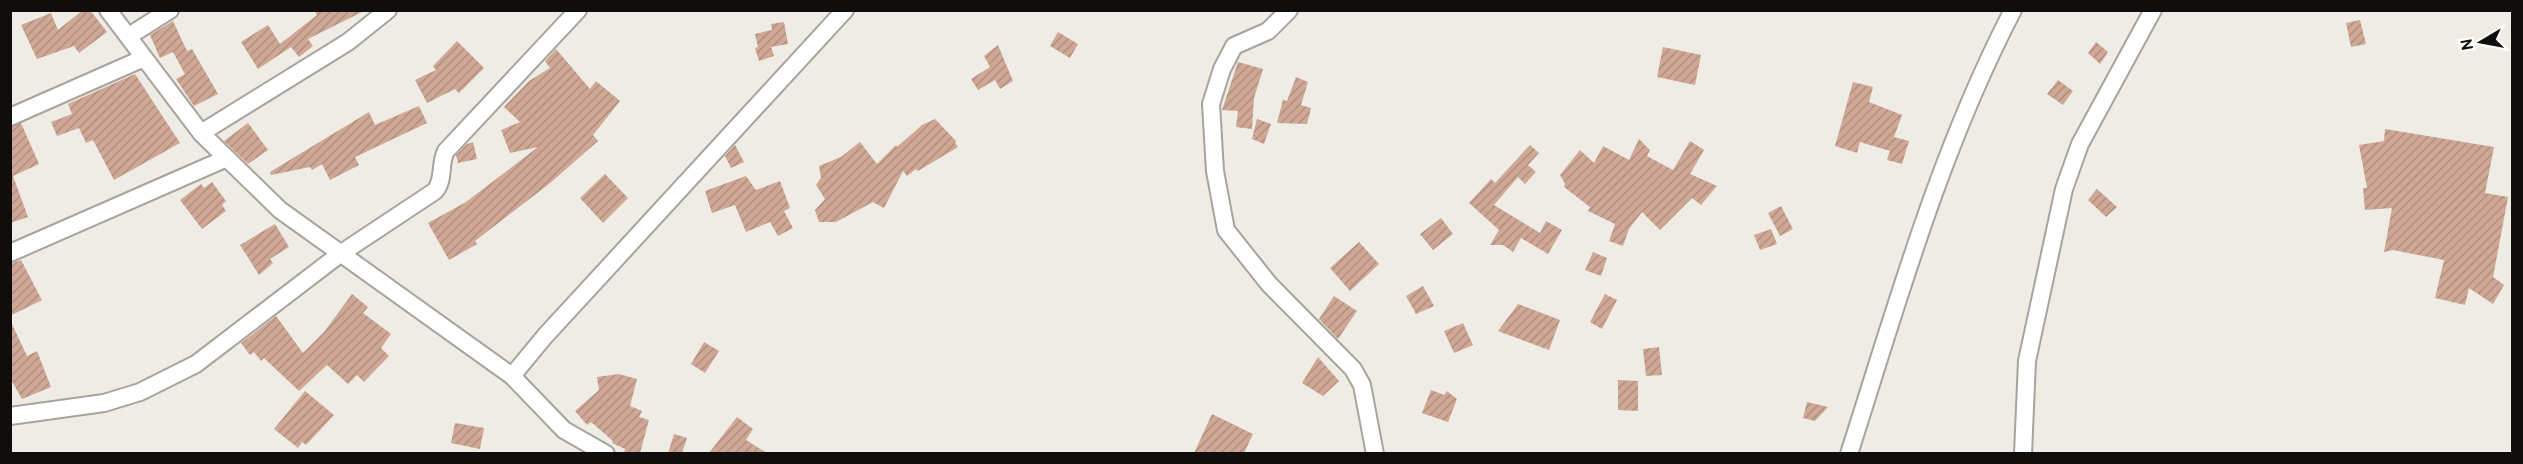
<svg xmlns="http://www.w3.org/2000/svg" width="2523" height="464" viewBox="0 0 2523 464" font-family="Overpass,sans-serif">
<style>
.building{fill:url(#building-hatch)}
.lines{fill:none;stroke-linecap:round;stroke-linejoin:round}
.minor-casing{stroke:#a6a49d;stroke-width:20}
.minor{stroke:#fff;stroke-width:16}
</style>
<defs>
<pattern id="building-hatch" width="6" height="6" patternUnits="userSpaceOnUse" patternTransform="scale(1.5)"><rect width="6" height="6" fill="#cfa795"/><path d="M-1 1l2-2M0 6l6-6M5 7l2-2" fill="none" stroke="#b18f7f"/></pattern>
</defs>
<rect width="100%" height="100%" fill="#eeece4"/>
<!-- building -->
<path class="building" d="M83 10H90L107 32 79 53 74 46 37 59 21 25 51 13 58 30Z
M314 10H366L308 39 313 46 299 57 291 47 258 69 241 42 268 25 280 44 317 15Z
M2360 20 2366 44 2351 47 2346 23Z
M173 21 187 51 192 49 218 94 194 106 176 79 185 74 173 52 160 58 150 35Z
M784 22 788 44 771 47 774 56 759 61 755 48 758 47 755 34 772 30 771 24Z
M1058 32 1078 44 1070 58 1050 46Z
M457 41 484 68 459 93 455 89 427 103 415 80 436 70 433 66Z
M2096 42 2108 52 2100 64 2088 53Z
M998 45 1013 81 1000 89 995 80 978 90 971 79 990 67 984 56Z
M1663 47 1701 55 1695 85 1657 77Z
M556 49 590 89 596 81 620 101 593 135 598 141 549 184 475 241 477 244 449 260 428 223 466 202 538 147 510 153 501 130 520 122 504 107 529 81 550 68 545 61Z
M1238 62 1263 69 1254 98 1252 129 1236 127 1238 111 1222 110Z
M135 74 180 143 114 180 93 140 86 143 79 128 57 136 51 122 72 114 68 104Z
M1296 77 1308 82 1301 105 1311 108 1307 124 1277 123 1283 100 1287 101Z
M2058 80 2073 91 2063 105 2047 94Z
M1853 82 1873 87 1869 102 1902 115 1894 137 1909 141 1902 164 1887 160 1890 151 1860 142 1857 153 1835 146Z
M419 106 427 123 355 157 359 165 330 180 322 164 312 170 310 167 271 175 270 172 369 112 375 125Z
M935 119 956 141 955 143 958 147 918 171 916 169 907 176 903 171 884 208 873 202 836 222H819L815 210 825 199 816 185 821 178 819 166 841 157 860 142 877 164 896 145 897 147 922 125Z
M1257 119 1271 124 1264 144 1252 139Z
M21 123 39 164 13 176 28 217 10 223V127Z
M248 123 268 150 248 164 224 141Z
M2385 129 2494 147 2485 193 2508 197 2493 277 2504 285 2493 304 2469 288 2465 305 2435 298 2444 260 2393 250 2384 252 2392 208 2365 210 2363 188H2367L2359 145 2384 141Z
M1639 139 1650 150 1647 156 1673 170 1690 141 1704 150 1690 174 1717 186 1701 205 1692 198 1660 230 1642 212 1629 229 1623 246 1609 241 1615 224 1588 211 1590 207 1564 187 1565 184 1560 175 1580 150 1594 163 1603 146 1629 160Z
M473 142 477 159 458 163 456 155 467 144Z
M735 145 744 162 731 168 725 156Z
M1530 145 1539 153 1528 165 1536 172 1525 184 1518 177 1494 205 1540 233 1546 221 1562 230 1548 254 1521 238 1513 252 1503 245H1490L1499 230 1469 203 1491 179 1495 183Z
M605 174 628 198 603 223 580 198Z
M746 176 756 190 780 181 790 208 784 211 793 228 778 236 770 222 746 232 735 205 712 213 705 191Z
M212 182 226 201 222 205 226 211 202 229 180 200 201 184 204 188Z
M2097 189 2117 207 2106 217 2088 200Z
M1781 206 1793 229 1780 236 1768 213Z
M1441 218 1453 234 1433 250 1420 234Z
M275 224 289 247 270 259 273 263 259 275 240 245Z
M1771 229 1777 244 1760 250 1754 235Z
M1359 242 1379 264 1350 291 1330 268Z
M1593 252 1607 258 1601 276 1585 270Z
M21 260 42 300 10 316V264Z
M1423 286 1434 306 1416 314 1406 296Z
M352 294 368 307 363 313 391 334 381 348 389 356 364 382 357 375 348 384 327 365 299 391 264 358 261 361 254 352 250 355 241 343 276 316 303 353 324 332Z
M1605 294 1617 300 1602 329 1590 322Z
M1334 296 1357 311 1338 339 1319 319Z
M1518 304 1560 320 1549 350 1498 331Z
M10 320 27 356 37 351 51 387 22 399 10 378Z
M1463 323 1473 345 1454 353 1444 331Z
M704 342 719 351 705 373 691 364Z
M1659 347 1662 375 1646 376 1643 349Z
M1318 357 1339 381 1323 396 1302 383Z
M619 374 637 379 630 406 642 411 639 417 649 420 640 453H624L625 449 612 443 613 441 591 422 587 425 575 411 599 390 597 377Z
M1618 380 1638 381V411L1618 410Z
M1431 390 1444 395 1447 391 1457 399 1448 422 1422 413Z
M305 391 334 415 306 445 302 442 298 448 274 429Z
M1807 402 1828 407 1815 421 1803 418Z
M1212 414 1253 434 1244 453H1194Z
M737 417 753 429 746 440 767 453H709Z
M455 423 484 428 480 449 451 443Z
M674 434 687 438 682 453H668Z"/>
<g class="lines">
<defs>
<path id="minor" d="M108 10 201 133 280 210 512 376
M1289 10 1268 31 1234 46 1222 69 1211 104 1215 171 1226 230 1269 284 1353 369 1362 385 1375 454
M129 36 170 10
M10 117 144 58
M201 133 348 42 388 10
M10 253 227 158
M10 416 104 403 140 392 196 364 340 254 435 191C445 179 439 164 446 151L578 10
M606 454 564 430 512 376 545 336 845 10
M1849 454C1897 304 1940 150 2013 10
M2023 454 2027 361 2064 189 2080 144 2153 10"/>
</defs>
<!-- minor casing -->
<use href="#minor" class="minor-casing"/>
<!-- minor -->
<use href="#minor" class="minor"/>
</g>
<!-- border -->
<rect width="2523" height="464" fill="none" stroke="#0f0e0c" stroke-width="24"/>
<!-- north arrow -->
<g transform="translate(2481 42) rotate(260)" stroke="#ffffff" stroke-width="4.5" paint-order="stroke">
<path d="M0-4.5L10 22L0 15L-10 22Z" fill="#0f0e0c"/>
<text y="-9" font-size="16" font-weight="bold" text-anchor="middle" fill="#0f0e0c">N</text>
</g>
</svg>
